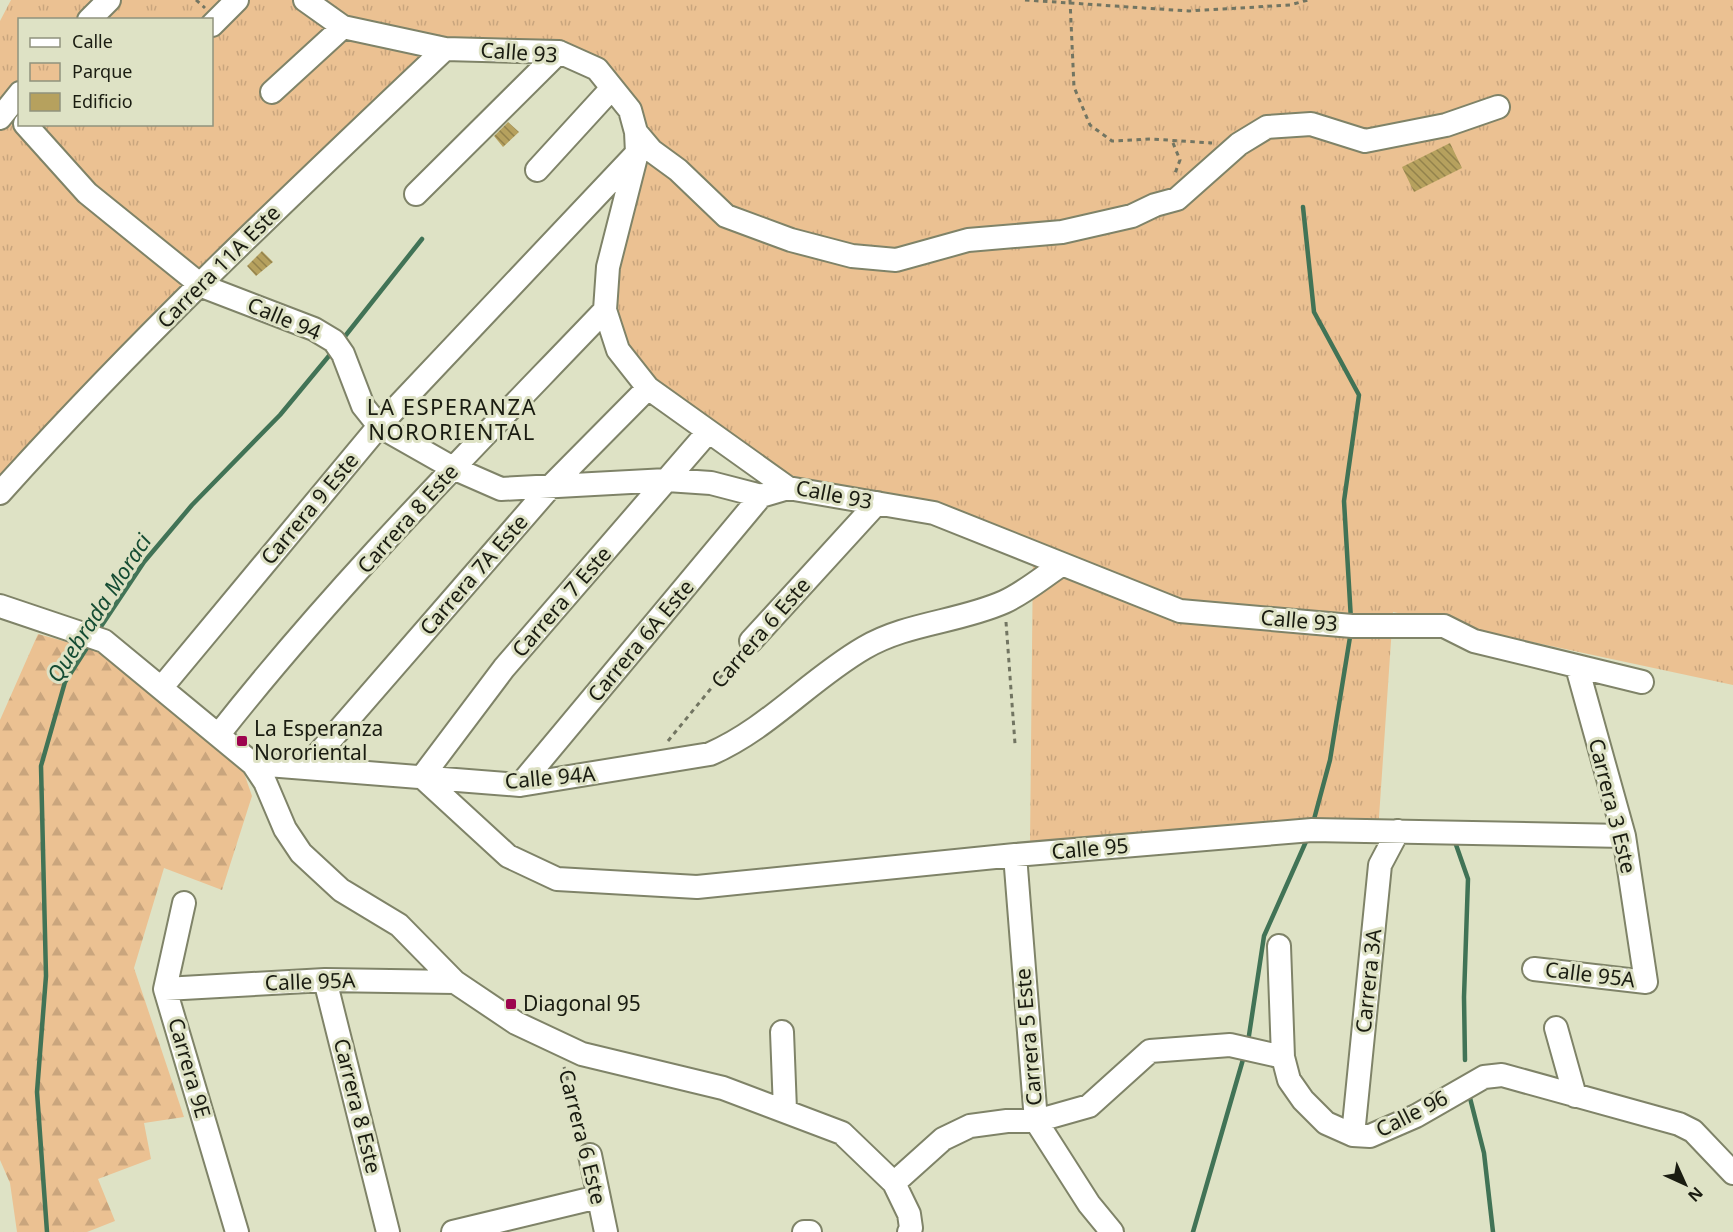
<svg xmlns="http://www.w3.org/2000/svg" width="1733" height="1232" viewBox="0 0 1733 1232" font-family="'Noto Sans',sans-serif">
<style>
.forest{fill:url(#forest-firs)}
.park{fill:url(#park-tufts);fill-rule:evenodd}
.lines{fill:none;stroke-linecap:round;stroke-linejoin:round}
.stream{stroke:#417356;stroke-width:4.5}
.building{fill:url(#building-back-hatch)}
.minor-casing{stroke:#7f8368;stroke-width:26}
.path{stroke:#727562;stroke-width:3;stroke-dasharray:4.5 4.5;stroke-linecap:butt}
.minor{stroke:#fff;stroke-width:22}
.poi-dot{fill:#9d044e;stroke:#dee2c5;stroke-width:2}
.labels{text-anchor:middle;stroke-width:6;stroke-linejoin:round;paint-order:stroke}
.street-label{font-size:21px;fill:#1a1c11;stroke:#dee2c5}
.poi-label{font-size:21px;fill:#1a1c11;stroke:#dee2c5;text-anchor:start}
.neighbourhood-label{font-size:22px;letter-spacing:1.5px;fill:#1a1c11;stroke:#dee2c5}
.water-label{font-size:22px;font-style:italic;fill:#154c33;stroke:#dee2c5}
</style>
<defs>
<pattern id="forest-firs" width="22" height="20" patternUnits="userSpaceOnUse" patternTransform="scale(1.5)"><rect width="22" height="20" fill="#ebc192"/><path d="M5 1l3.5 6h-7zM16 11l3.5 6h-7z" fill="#c9a57d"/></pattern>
<pattern id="park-tufts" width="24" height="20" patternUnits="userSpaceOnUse" patternTransform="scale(1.5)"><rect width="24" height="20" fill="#ebc192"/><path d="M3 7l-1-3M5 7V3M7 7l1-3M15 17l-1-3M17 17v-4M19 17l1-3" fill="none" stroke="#c9a57d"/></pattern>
<pattern id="building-back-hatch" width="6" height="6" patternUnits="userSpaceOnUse" patternTransform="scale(1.5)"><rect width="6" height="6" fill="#b6a15e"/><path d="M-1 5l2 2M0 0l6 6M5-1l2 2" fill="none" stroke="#93824c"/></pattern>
</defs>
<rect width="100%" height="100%" fill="#dee2c5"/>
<!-- forest -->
<path class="forest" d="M38 634 100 651 230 754 244 773 252 796 222 890 164 868 134 968 184 1117 144 1123 151 1159 98 1179 115 1221 87 1232H17L10 1183 0 1160V720Z"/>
<!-- park -->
<path class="park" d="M11 0H1733V685L1393 612 1378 832 1030 847 1033 549 774 470 688 424 597 321 625 184 631 120 600 69 429 51 0 484V21ZM20 20H212V124H20Z"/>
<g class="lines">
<!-- stream -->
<path class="stream" d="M1303 207 1314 312 1359 395 1344 501 1351 620
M342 340 422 239
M98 631 144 562 192 505 280 415 333 351
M1313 823 1330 760 1351 631
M1454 839 1468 879 1464 997 1465 1060
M1248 1042 1264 936 1308 837
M1469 1094 1484 1153 1493 1232
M47 1232 37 1092 46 976 41 766 65 682 90 643
M1193 1232 1244 1056"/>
</g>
<!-- building -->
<path class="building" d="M508 122 519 132 503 147 494 136Z
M1450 143 1462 168 1414 192 1402 167Z
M262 251 273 262 256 276 247 266Z"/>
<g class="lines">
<defs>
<path id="minor" d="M305 0 343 27 445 49 559 52 597 69 630 110 636 132 637 153 608 267 605 310 618 350 648 388 788 488 934 513 1180 611 1352 626H1444L1474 641 1642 682
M89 20 109 0
M212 25 237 0
M272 92 343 27
M0 118 20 93
M25 124 87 193 202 286 314 329 334 341 343 354 363 406 379 426 453 468 501 489 667 480 711 483 761 496 788 488
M636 132 652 151 678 170 726 216 791 240 852 256 896 260 968 240 1062 232 1132 216 1155 205 1177 199 1239 144 1267 127 1311 124 1365 141 1446 125 1498 107
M537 170 612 88
M416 194 559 52
M708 432 504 668 422 777 508 856 557 879 697 887 1015 855 1312 830 1624 836
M0 493C140 337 293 193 445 49
M0 606 104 641 253 764 265 782 285 829 301 853 341 890 399 925 455 982 516 1023 582 1054 723 1088 842 1133 894 1183 909 1214 911 1228 909 1232
M751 641 877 503
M162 687 379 426 636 154
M219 734C337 584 473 448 605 310
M253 764 520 785 710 754C768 729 809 680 864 648 906 623 959 622 1004 602 1024 593 1043 577 1061 565
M306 768 551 486 648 388
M520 785 761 496
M1015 855 1036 1121 1089 1204 1112 1232
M184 903 165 989 237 1232
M1279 946 1283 1057 1289 1080 1303 1100 1326 1123 1353 1135 1370 1136 1416 1116 1484 1077 1502 1075 1679 1124 1693 1131 1733 1173
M1534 969 1646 982 1624 836 1577 667
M325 980 388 1232
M165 989 325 980 455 982
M1556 1028 1575 1096
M782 1032 785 1110
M1353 1135 1380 865 1398 831
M590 1155 606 1232
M894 1183 943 1139 970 1126 1007 1121H1036L1089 1106 1150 1051 1230 1045 1283 1057
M453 1232 598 1197
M804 1232H810"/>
</defs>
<!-- minor casing -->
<use href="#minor" class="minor-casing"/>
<!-- path -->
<path class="path" d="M196 0 205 8
M1025 0 1189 11 1290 5 1308 0
M1070 0 1074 87 1090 125 1112 141 1151 139 1212 143
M1173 143 1180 160 1174 176
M1006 622 1015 744
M668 741 740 653
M564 1067 585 1139"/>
<!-- minor -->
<use href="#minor" class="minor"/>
</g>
<!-- markers -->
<g class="poi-dot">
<rect x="236" y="735" width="12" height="12" rx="3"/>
<rect x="505" y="998" width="12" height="12" rx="3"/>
</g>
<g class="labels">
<!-- street labels -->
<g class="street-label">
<text transform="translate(519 53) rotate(4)" y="7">Calle 93</text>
<text transform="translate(219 267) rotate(-45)" y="7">Carrera 11A Este</text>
<text transform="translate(284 319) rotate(23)" y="7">Calle 94</text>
<text transform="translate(834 495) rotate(11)" y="7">Calle 93</text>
<text transform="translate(310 509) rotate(-50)" y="7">Carrera 9 Este</text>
<text transform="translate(408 519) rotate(-48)" y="7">Carrera 8 Este</text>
<text transform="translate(474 575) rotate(-49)" y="7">Carrera 7A Este</text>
<text transform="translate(562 602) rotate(-49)" y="7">Carrera 7 Este</text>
<text transform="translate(1299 621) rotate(5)" y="7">Calle 93</text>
<text transform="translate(761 633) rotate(-49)" y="7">Carrera 6 Este</text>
<text transform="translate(641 641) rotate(-50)" y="7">Carrera 6A Este</text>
<text transform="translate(550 778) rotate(-5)" y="7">Calle 94A</text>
<text transform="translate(1612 806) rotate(76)" y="7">Carrera 3 Este</text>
<text transform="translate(1090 849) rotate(-5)" y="7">Calle 95</text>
<text transform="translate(1590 975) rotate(7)" y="7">Calle 95A</text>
<text transform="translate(1369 981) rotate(-84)" y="7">Carrera 3A</text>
<text transform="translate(310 982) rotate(-2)" y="7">Calle 95A</text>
<text transform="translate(1029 1037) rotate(-95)" y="7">Carrera 5 Este</text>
<text transform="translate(189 1068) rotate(74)" y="7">Carrera 9E</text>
<text transform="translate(357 1106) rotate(76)" y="7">Carrera 8 Este</text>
<text transform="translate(1412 1114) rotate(-27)" y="7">Calle 96</text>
<text transform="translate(582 1137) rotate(76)" y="7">Carrera 6 Este</text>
</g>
<!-- poi labels -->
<g class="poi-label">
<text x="254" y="736">La Esperanza<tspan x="254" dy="24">Nororiental</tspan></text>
<text x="523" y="1011">Diagonal 95</text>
</g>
<!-- neighbourhood labels -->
<g class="neighbourhood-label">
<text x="452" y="415">LA ESPERANZA<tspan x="452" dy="25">NORORIENTAL</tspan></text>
</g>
<!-- water labels -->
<g class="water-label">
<text transform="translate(99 608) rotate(-57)" y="8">Quebrada Moraci</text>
</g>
</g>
<!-- legend -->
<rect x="18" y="18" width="195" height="108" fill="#dee2c5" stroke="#90937d" stroke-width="1.5"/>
<rect x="30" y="38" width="30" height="9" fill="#ffffff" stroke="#90937d" stroke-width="1.5"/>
<text x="72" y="48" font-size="18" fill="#1a1c11">Calle</text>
<rect x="30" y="63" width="30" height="18" fill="url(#park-tufts)" stroke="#90937d" stroke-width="1.5"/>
<text x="72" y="78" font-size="18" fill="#1a1c11">Parque</text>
<rect x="30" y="93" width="30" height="18" fill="#b6a15e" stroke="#90937d" stroke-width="1.5"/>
<text x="72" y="108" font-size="18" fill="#1a1c11">Edificio</text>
<!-- north arrow -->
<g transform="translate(1685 1184) rotate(135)" stroke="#dee2c5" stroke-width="4.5" paint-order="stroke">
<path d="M0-4.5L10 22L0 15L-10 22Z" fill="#1a1c11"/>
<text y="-9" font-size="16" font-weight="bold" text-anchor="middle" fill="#1a1c11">N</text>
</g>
</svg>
